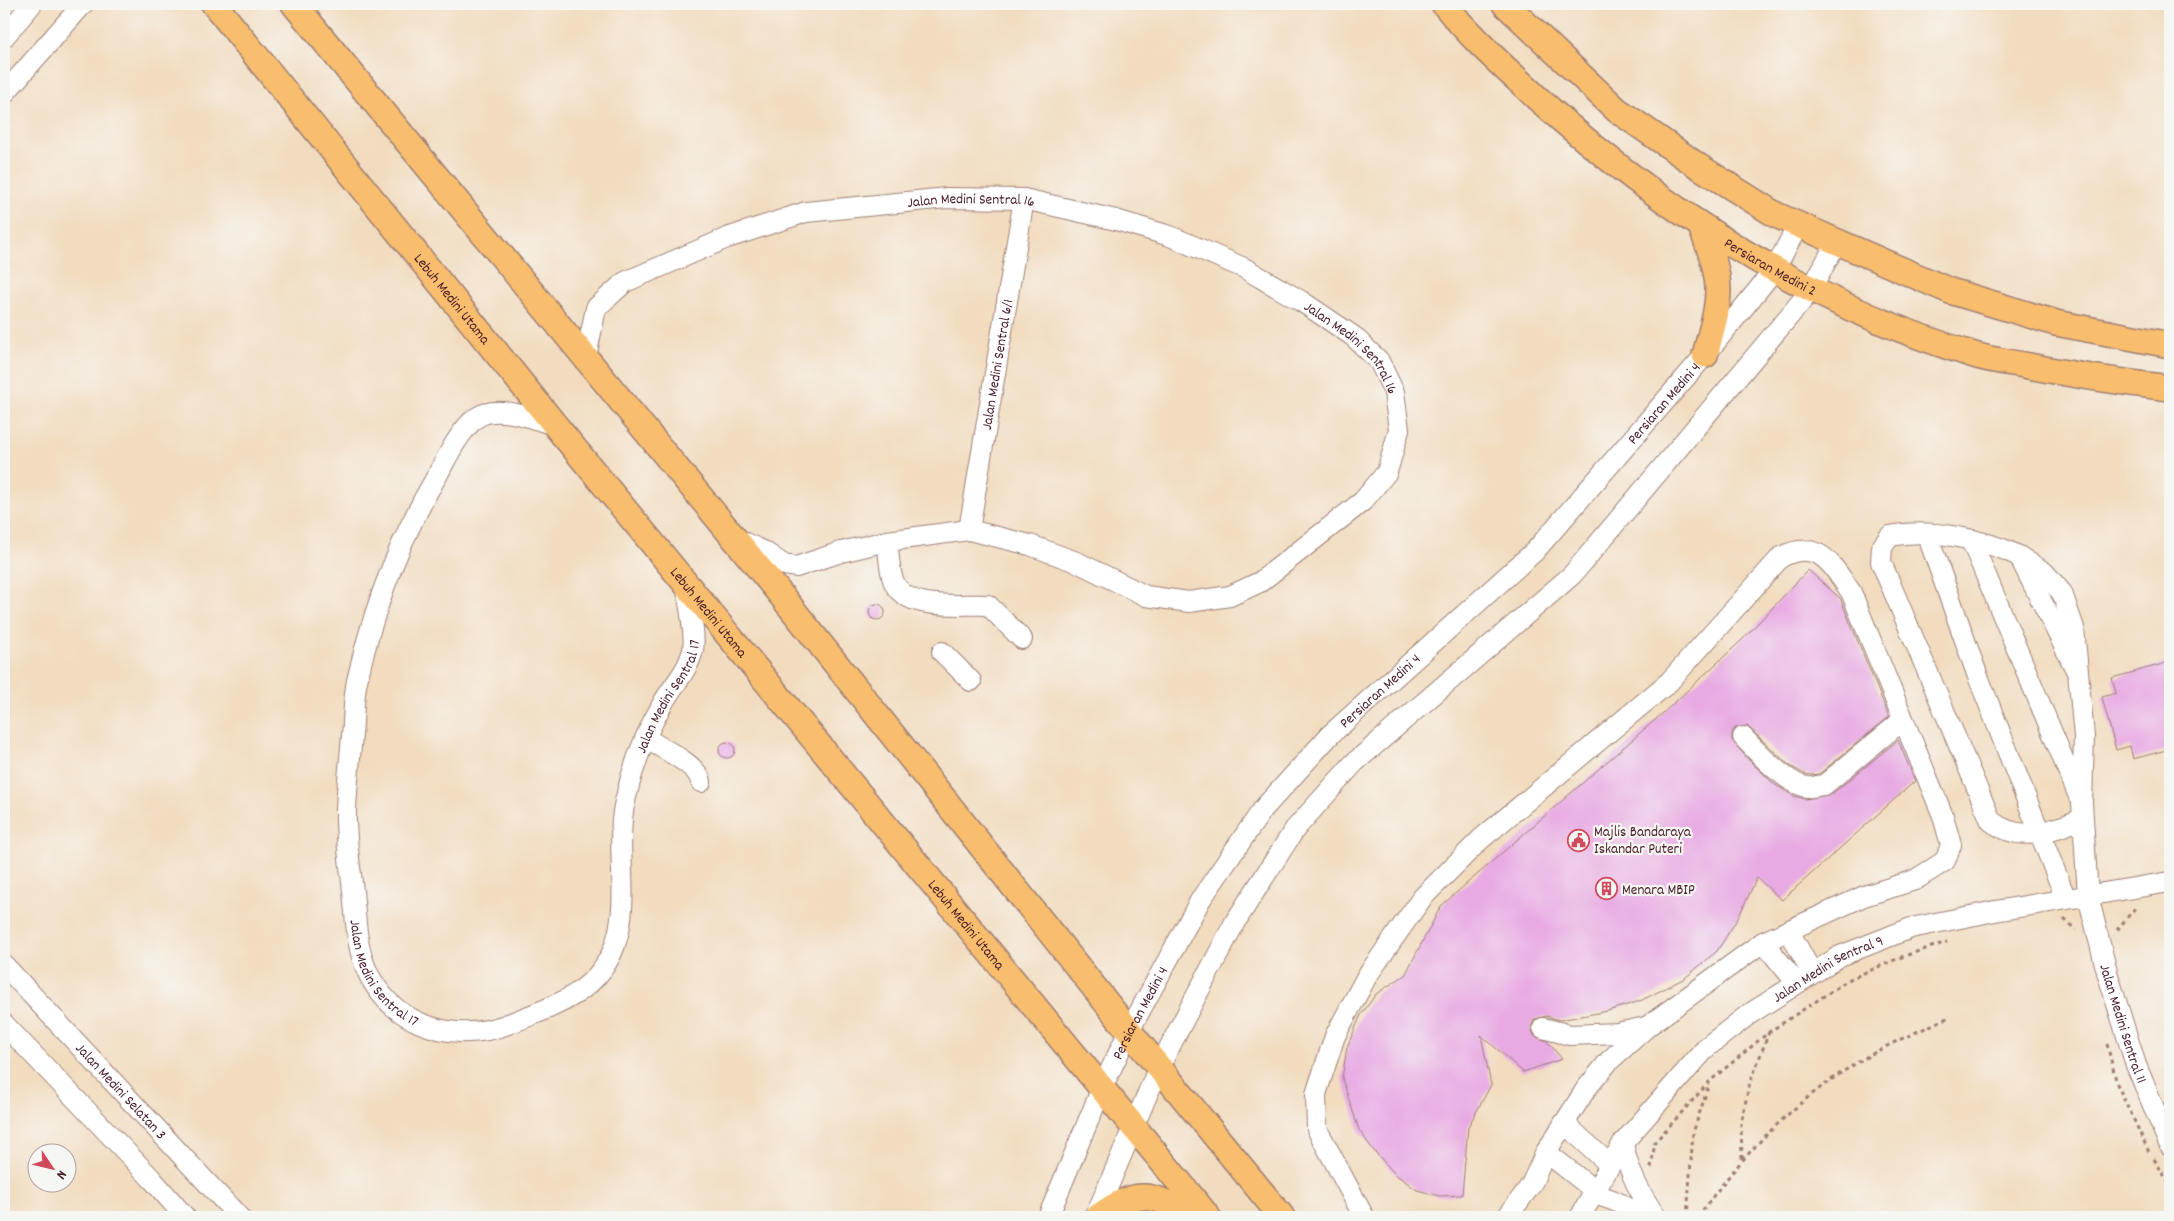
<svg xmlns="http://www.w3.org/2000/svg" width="2174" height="1221" viewBox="0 0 2174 1221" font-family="Dekko,sans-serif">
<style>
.building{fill:#e8aae3}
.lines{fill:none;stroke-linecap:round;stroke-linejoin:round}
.minor-casing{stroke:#9e7e75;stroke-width:22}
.major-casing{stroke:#9e7e75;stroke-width:28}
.path{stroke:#9e7e75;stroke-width:3;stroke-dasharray:4 4;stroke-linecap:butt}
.minor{stroke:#fff;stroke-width:20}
.major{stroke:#f9be6d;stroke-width:25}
.labels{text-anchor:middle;stroke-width:4.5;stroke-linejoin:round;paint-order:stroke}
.street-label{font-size:15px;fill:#4a1f2b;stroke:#f6f6f2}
.poi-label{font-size:15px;fill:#4a1f2b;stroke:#f6f6f2;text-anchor:start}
</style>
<rect width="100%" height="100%" fill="#f6f6f2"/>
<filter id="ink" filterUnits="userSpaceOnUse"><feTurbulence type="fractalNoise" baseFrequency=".02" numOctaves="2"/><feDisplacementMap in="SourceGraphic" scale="10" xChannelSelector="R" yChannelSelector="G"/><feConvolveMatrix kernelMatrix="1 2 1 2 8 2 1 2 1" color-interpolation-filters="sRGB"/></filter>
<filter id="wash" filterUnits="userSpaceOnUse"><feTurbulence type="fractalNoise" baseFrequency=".0096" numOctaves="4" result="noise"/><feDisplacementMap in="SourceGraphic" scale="20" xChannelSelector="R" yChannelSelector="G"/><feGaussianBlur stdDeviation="1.12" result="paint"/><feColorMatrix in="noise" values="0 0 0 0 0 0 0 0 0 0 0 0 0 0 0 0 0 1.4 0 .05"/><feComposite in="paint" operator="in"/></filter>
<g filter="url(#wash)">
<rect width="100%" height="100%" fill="#f2dcbf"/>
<g id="blocks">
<!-- building -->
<path class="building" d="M1808 570 1840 598 1889 717 1819 774 1812 775 1804 774 1789 765 1747 726 1735 728 1732 734V740L1748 759 1774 784 1794 796 1805 799 1832 794 1898 740 1915 781 1782 900 1757 878 1738 918 1717 951 1685 978 1640 1001 1608 1011 1560 1020 1546 1016 1535 1019 1531 1026 1534 1036 1547 1041 1562 1059 1523 1072 1481 1035 1491 1085 1468 1127 1462 1195 1439 1196 1417 1190 1395 1174 1374 1151 1359 1130 1342 1078 1347 1047 1361 1015 1376 994 1405 975 1441 906 1663 713 1743 639Z
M869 612a8 8 0 1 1 16 0a8 8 0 1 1-16 0Z
M2170 662V749L2133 759 2130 746 2116 750 2102 697 2116 693 2112 678Z
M719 750a8 8 0 1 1 16 0a8 8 0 1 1-16 0Z"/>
</g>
</g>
<g filter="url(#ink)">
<use href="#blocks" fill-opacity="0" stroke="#9e7e75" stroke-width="1"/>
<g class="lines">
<defs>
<g id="minor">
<path d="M4 37 32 4"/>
<path d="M4 94 83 4"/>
<path id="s1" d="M586 357 596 308 625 282 727 238 806 212 947 198 1024 199 1116 220 1170 236 1244 268 1301 301 1353 336 1379 361 1394 392 1399 430 1387 472 1363 501 1260 582 1230 596 1189 602 1146 596 1079 563 1030 545 969 530 887 541 841 552 796 567 784 565 765 552 736 539"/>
<path id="s2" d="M555 425C533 419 497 403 476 418 461 429 447 457 438 474 400 538 373 609 357 681 353 699 354 718 352 735 350 760 347 785 346 810 345 836 350 864 353 891 356 920 356 951 370 977 398 1028 458 1044 511 1023 554 1006 598 993 615 945 632 896 613 846 626 797 633 766 647 731 663 703 673 685 688 671 693 650 696 633 688 601 686 583"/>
<path id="s3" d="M969 530 1024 199"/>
<path d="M1927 534 1977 674 2066 899"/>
<path d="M1971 540 2078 794"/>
<path d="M887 541C889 554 889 568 893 580 905 613 960 603 988 605L1022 639"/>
<path id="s4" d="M2020 557 2044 572 2062 593 2074 628 2084 737 2082 803 2088 896 2107 972 2136 1065 2170 1146"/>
<path d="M942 652 971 681"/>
<path d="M2077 672 2019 556C1984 539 1929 528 1890 536L1882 547 1881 562 1991 821C2023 845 2050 830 2083 819"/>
<path d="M1743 737C1757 752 1787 785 1808 787 1813 788 1819 785 1824 785L1903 720"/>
<path d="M647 739C661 748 699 765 701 782"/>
<path d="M1789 931 1812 973"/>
<path d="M1763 942 1796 982"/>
<path id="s5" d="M4 965 239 1217"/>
<path d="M4 1024 151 1178 185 1217"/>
<path d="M1543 1028 1570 1035 1617 1033 1646 1027"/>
<path d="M1564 1123 1610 1165"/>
<path d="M1623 1143C1628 1172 1640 1193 1656 1217"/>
<path d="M1546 1152 1594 1190"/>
<path d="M1592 1194C1611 1198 1626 1204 1640 1217"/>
<path id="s6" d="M1048 1217 1102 1088 1129 1031 1201 899 1263 809 1330 735 1535 551 1705 355 1775 269 1798 225"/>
<path d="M1095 1217 1159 1067 1235 922 1295 829 1354 763 1572 575 1811 290 1836 243"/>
<path d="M1364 1217 1317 1129 1316 1094 1335 1036 1367 976 1422 898 1481 839 1669 682 1781 557C1819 538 1831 564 1851 592L1943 816 1951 845 1945 861 1915 880 1864 896 1763 942 1648 1026 1609 1061 1586 1089 1546 1152 1531 1185 1507 1217"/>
<path id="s7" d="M1580 1217 1623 1143 1707 1047 1748 1015 1840 956 1911 928 1995 911 2170 882"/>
</g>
<g id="major">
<path id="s8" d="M214 4 555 425 1208 1217"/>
<path d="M294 4 777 590 1129 1031 1282 1217"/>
<path id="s9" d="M1444 4C1472 39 1503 66 1536 97 1664 213 1809 304 1974 355 1990 360 2007 362 2024 365 2072 375 2121 382 2170 388"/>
<path d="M1505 4 1617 110 1698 166 1776 215 1950 291 2056 323 2170 345"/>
<path d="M1701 227C1725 285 1721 296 1705 355"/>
<path d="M1098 1217C1140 1187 1151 1194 1194 1217"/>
</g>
</defs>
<!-- minor casing -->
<use href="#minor" class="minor-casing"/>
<!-- major casing -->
<use href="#major" class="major-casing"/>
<!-- path -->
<path class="path" d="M2064 919 2076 930
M2117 930 2135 908
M2107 1044 2117 1084 2149 1152
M1742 1159 1741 1123 1749 1086 1769 1032
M2154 1159 2170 1185
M1651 1168 1655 1142 1710 1081 1769 1032 1850 979 1904 956 1947 942
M1687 1217 1693 1133 1709 1084
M1698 1217C1747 1147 1810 1085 1887 1046 1907 1036 1928 1027 1949 1017"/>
<!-- minor -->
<use href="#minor" class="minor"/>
<!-- major -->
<use href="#major" class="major"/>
</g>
</g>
<!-- icons -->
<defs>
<symbol id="civic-ring" viewBox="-11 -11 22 22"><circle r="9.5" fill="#f6f6f2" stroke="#d1495b" stroke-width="1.5"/><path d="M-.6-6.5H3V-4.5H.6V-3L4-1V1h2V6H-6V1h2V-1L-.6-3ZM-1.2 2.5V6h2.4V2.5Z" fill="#d1495b"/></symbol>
<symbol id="building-ring" viewBox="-11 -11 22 22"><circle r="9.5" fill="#f6f6f2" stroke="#d1495b" stroke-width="1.5"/><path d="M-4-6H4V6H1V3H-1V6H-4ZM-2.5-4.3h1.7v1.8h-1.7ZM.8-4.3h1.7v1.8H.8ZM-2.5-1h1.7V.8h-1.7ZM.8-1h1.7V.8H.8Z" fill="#d1495b"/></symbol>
</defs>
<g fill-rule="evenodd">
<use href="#civic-ring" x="1566" y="828" width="25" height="25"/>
<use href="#building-ring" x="1594" y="876" width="25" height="25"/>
</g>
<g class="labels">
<!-- street labels -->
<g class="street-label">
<text dy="5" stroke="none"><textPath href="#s1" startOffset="449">Jalan Medini Sentral 16</textPath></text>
<text dy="5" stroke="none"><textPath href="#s9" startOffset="421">Persiaran Medini 2</textPath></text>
<text dy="5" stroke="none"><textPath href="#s8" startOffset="379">Lebuh Medini Utama</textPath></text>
<text dy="5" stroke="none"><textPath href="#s1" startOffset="869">Jalan Medini Sentral 16</textPath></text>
<text dy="5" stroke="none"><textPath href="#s3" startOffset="168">Jalan Medini Sentral 6/1</textPath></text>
<text dy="5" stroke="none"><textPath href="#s6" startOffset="1034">Persiaran Medini 4</textPath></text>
<text dy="5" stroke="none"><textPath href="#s8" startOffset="784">Lebuh Medini Utama</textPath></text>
<text dy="5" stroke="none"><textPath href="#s6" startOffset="629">Persiaran Medini 4</textPath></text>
<text dy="5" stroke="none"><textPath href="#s2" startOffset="1229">Jalan Medini Sentral 17</textPath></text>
<text dy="5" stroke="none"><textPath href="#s8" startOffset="1189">Lebuh Medini Utama</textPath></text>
<text dy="5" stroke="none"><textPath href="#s2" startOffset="676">Jalan Medini Sentral 17</textPath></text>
<text dy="5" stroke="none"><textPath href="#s7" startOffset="358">Jalan Medini Sentral 9</textPath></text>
<text dy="5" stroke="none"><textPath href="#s6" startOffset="224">Persiaran Medini 4</textPath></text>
<text dy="5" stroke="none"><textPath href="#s4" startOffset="494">Jalan Medini Sentral 11</textPath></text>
<text dy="5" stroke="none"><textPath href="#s5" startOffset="172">Jalan Medini Selatan 3</textPath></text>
</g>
<!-- poi labels -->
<g class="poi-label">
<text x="1594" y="836">Majlis Bandaraya<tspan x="1594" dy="17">Iskandar Puteri</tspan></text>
<text x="1622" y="894">Menara MBIP</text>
</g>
</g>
<!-- margin -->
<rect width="2174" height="1221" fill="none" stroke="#f6f6f2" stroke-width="20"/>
<!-- north arrow -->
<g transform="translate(52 1168) rotate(125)"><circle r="24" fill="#f6f6f2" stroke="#b1a0a2"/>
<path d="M0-4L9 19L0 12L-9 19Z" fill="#d1495b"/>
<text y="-8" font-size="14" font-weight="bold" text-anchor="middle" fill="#4a1f2b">N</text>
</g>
</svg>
